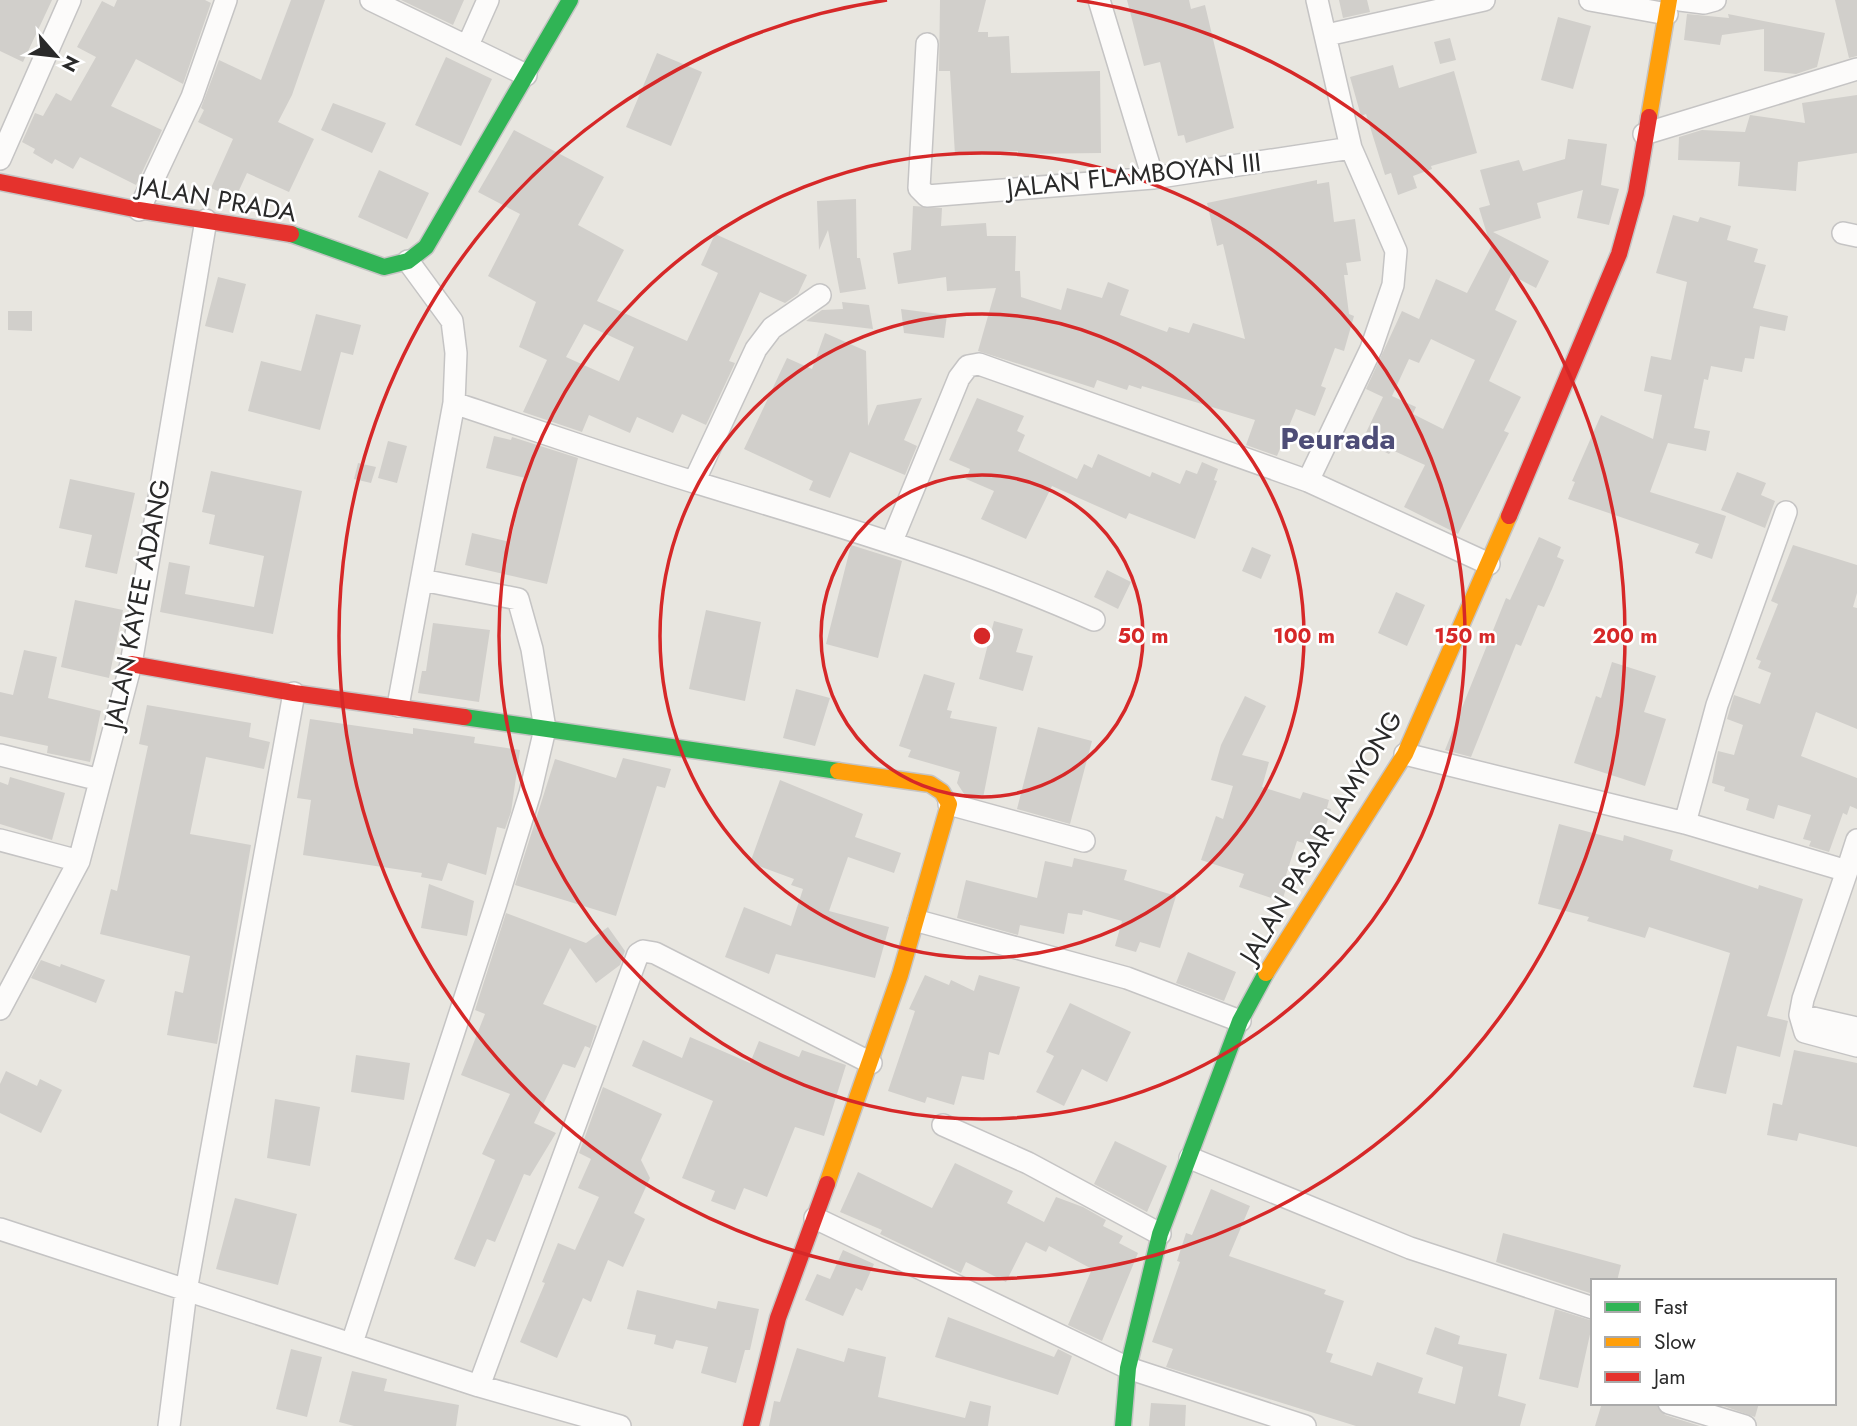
<svg xmlns="http://www.w3.org/2000/svg" width="1857" height="1426" viewBox="0 0 1857 1426" font-family="Jost,sans-serif">
<style>
.building{fill:#d1cfcb;fill-rule:evenodd}
.lines{fill:none;stroke-linecap:round;stroke-linejoin:round}
.street-casing{stroke:#c5c4c4;stroke-width:24}
.fast-casing{stroke:#c5c4c4;stroke-width:19}
.slow-casing{stroke:#c5c4c4;stroke-width:19}
.jam-casing{stroke:#c5c4c4;stroke-width:19}
.street{stroke:#fcfbfa;stroke-width:21}
.fast{stroke:#30b455;stroke-width:16}
.slow{stroke:#ff9f0a;stroke-width:16}
.jam{stroke:#e5322d;stroke-width:16}
.ring{fill:none;stroke:#d62828;stroke-width:3.5}
.labels{text-anchor:middle;stroke-width:5;stroke-linejoin:round;paint-order:stroke}
.street-label{font-size:26px;fill:#2a2a2a;stroke:#fff}
.quarter-label{font-size:30px;font-weight:bold;fill:#4e4d77;stroke:#fff}
.centre{fill:#d62828;stroke:#fff;stroke-width:3.5}
.ring-label{font-size:21px;text-anchor:middle;font-weight:bold;fill:#d62828;stroke:#fff;stroke-width:5;stroke-linejoin:round;paint-order:stroke}
</style>
<rect width="100%" height="100%" fill="#e8e6e0"/>
<!-- building -->
<path class="building" d="M0 0H52L23 62 0 51Z
M117 0H205L211 3 183 84 136 59 111 106 162 130 136 185 80 157 73 169 55 159 52 164 33 153 35 149 22 142 35 113 43 116 56 93 71 101 96 57 77 47 102 1 114 7Z
M291 0H325L292 95 278 122 314 139 289 192 247 173 235 199 211 188 233 139 198 122 204 110 201 108 219 60 261 80Z
M401 0H464L453 25Z
M940 0H986L978 32H988V37L1009 36 1011 73 1100 71 1101 153 1018 154V151L955 155 950 71H939Z
M1127 0H1189L1191 9 1205 5 1234 128 1186 143 1184 135 1178 136 1160 62 1144 66Z
M1339 0H1367L1370 12 1343 18Z
M1835 0H1857V56L1849 58Z
M1687 14 1729 18 1728 14 1825 33 1817 67 1796 74 1764 71V29L1722 35 1720 45 1684 40Z
M1558 17 1591 26 1573 89 1541 80Z
M1450 38 1456 60 1440 64 1434 42Z
M657 53 702 72 671 146 626 127Z
M446 57 492 79 461 146 415 125Z
M1393 65 1399 88 1454 71 1477 153 1431 166 1432 169 1413 176 1417 188 1398 195 1391 173 1385 175 1366 114 1361 116 1350 77Z
M1857 95V153L1798 162 1796 191 1738 186 1740 162 1678 160 1679 137 1702 130 1745 132 1750 115 1805 123 1802 103Z
M333 103 386 123 372 153 321 130Z
M514 130 604 177 578 225 624 250 597 301 687 341 718 273 701 265 715 234 807 275 798 294 785 303 760 292 729 361 735 363 706 425 682 414 673 433 637 417 630 433 589 415 582 432 523 412 547 360 519 347 536 302 488 276 520 214 478 192ZM584 324 634 347 619 381 566 357Z
M1568 139 1607 144 1601 185 1619 189 1609 225 1577 218 1583 190 1537 203 1541 218 1493 232 1549 261 1536 288 1511 275 1495 310 1517 321 1489 381 1521 397 1504 431 1509 433 1458 534 1404 507 1425 465 1392 450 1389 454 1362 441 1383 397 1366 389 1402 311 1419 319 1436 279 1467 293 1491 247 1479 208 1490 205 1480 170 1519 160 1523 171 1565 159ZM1431 339 1475 360 1443 429 1413 414 1416 407 1392 396 1409 359 1419 363Z
M379 170 429 193 407 239 358 217Z
M1317 180V184L1329 182 1334 222 1355 219 1361 261 1346 263 1348 275H1344L1349 314 1354 316 1344 351 1335 348 1321 386 1326 388 1315 416 1296 409 1277 456 1246 445 1255 420 1142 386 1141 389 1129 385 1127 390 1097 380 1094 388 978 351 996 288 947 291 946 277 898 284 893 253 911 250 913 206 942 208 941 226 986 223 987 236H1016L1015 271H1020L1021 297 1061 310 1067 288 1102 298 1108 282 1129 290 1120 315 1167 332 1169 327 1189 333 1193 323 1245 339 1223 244 1217 246 1207 203Z
M856 199 857 258H860L866 289 840 293 828 230 819 250 817 201Z
M1673 215 1698 222 1700 217 1731 226 1727 240 1758 249 1754 262 1766 265 1753 308 1788 316 1785 331 1760 326 1754 359 1745 358 1742 372 1711 366 1708 380 1704 379 1694 428 1710 431 1706 451 1668 443 1650 492 1726 516 1712 559 1695 553 1699 544 1568 499 1575 482 1572 481 1601 415 1653 439 1662 395 1644 391 1651 356 1671 360 1687 282 1656 273Z
M218 277 246 284 233 333 205 326Z
M842 302 869 305 873 329 806 321 822 310 843 309Z
M901 309 947 315 944 338 904 333Z
M8 311H32V331L8 330Z
M316 314 361 325 353 355 341 352 320 430 248 411 261 361 301 371Z
M825 333 866 351 868 426 877 405 922 398 904 440 917 446 905 475 850 452 830 498 809 490 813 481 744 449 787 358 812 369Z
M977 398 1024 416 1017 431 1025 435 1018 451 1077 479 1084 464 1092 468 1098 454 1150 477 1152 472 1180 484 1186 470 1197 474 1202 462 1218 469 1214 480 1217 481 1195 539 1129 513 1126 519 1052 486 1026 539 981 519 994 491 966 479 970 469 949 460Z
M494 436 511 440 512 437 578 458 547 584 465 565 472 533 510 542 525 478 486 468Z
M388 441 407 446 397 483 378 478Z
M358 463 376 467 371 483 354 479Z
M211 471 302 491 273 634 160 612 169 562 190 566 185 594 254 607 264 556 209 544 215 515 202 512Z
M1737 472 1766 483 1761 495 1775 501 1765 528 1721 510Z
M70 479 135 493 117 574 85 567 92 535 59 528Z
M1539 537 1561 547 1557 557 1564 560 1552 589 1544 607 1538 605 1521 646 1516 644 1471 757 1445 750 1506 598 1510 600Z
M851 545 902 561 878 658 826 644Z
M1793 545 1857 565V593L1853 607 1857 608V729L1816 712 1801 756 1857 778V809L1850 806 1847 815 1843 813 1829 852 1809 846 1811 841 1803 839 1811 815 1778 805 1774 819 1746 810 1749 799 1724 791 1725 787 1712 783 1718 751 1734 755 1743 725 1727 719 1734 695 1760 704 1771 673 1758 668 1761 661 1756 659 1778 604 1771 601Z
M1252 547 1271 555 1261 579 1242 571Z
M1107 570 1131 582 1118 609 1094 597Z
M1396 592 1425 605 1407 646 1378 633Z
M75 600 123 610 109 678 61 667Z
M706 610 761 622 745 701 689 689Z
M994 621 1023 629 1016 652 1033 656 1023 691 979 679Z
M433 623 490 630 479 702 418 693 422 671H426Z
M24 650 57 657 48 698 101 711 90 762 47 753 48 746 0 736V692L13 695Z
M1612 662 1656 676 1644 712 1666 719 1645 786 1574 763 1596 696 1601 698Z
M924 674 955 683 947 710 952 711 950 718 997 727 983 798 964 794 957 783 960 772 908 757 911 750 899 746Z
M796 689 830 698 815 746 783 738Z
M1245 696 1266 706 1242 755 1269 762 1262 787 1300 799 1303 792 1329 800 1327 808 1331 809 1319 848 1297 841 1286 875 1290 876 1283 898 1279 896 1277 900 1239 887 1244 874 1201 860 1216 816 1223 819 1233 786 1211 780 1221 745Z
M147 705 251 723 249 737 270 742 264 769 206 757 190 834 251 845 217 1044 167 1035 175 991 183 993 190 956 100 934 111 889 117 891 148 746 139 744Z
M310 719 413 734V728L475 737 474 743 520 750 511 812 505 829 497 827 486 875 448 863 442 881 421 877 422 873 303 855 311 800 297 798Z
M1038 727 1092 741 1070 824 1017 809Z
M623 758 671 769 665 788 657 786 616 916 515 885 555 759 616 778Z
M10 777 65 793 52 840 0 824V782L8 785Z
M780 780 863 814 855 837 901 853 894 873 848 857 829 911 889 927 875 978 776 954 769 974 725 957 744 907 791 926 803 889 791 885 794 879 750 863Z
M1559 824 1623 841 1624 835 1673 850 1670 860 1758 889 1759 885 1803 899 1767 1016 1788 1021 1780 1057 1737 1046 1726 1094 1693 1087 1730 953 1649 927 1645 938 1587 921 1589 917 1538 904Z
M1074 858 1127 870 1124 880 1176 896 1160 948 1140 942 1136 952 1115 946 1122 921 1083 910 1082 915 1068 913 1064 934 1020 925 1018 935 957 918 966 880 1037 898 1045 861 1072 867Z
M429 884 474 901 467 936 421 928Z
M506 913 586 943 608 927 625 951 620 965 596 983 570 948 543 1004 597 1026 590 1048 585 1046 575 1068 563 1064 534 1123 556 1133 530 1176 524 1174 495 1242 487 1239 475 1267 454 1259 495 1160 482 1154 510 1094 461 1075 485 1014 475 1010Z
M1188 952 1236 972 1224 1001 1176 983Z
M41 960 60 967 61 964 105 980 96 1003 31 978Z
M925 975 949 985 951 980 974 991 979 975 1020 987 999 1055 989 1052 984 1080 962 1076 954 1105 927 1097 925 1103 888 1091 915 1011 909 1009Z
M1070 1003 1131 1032 1107 1082 1082 1069 1064 1106 1036 1092 1054 1056 1046 1052Z
M690 1037 750 1063 759 1041 799 1057 802 1050 846 1065 824 1136 795 1127 767 1197 744 1188 735 1210 711 1201 715 1191 682 1178 713 1101 632 1066 643 1040 682 1058Z
M1794 1050 1857 1063V1147L1799 1133 1797 1141 1767 1135 1773 1103 1782 1105Z
M356 1055 410 1063 404 1100 351 1092Z
M6 1071 37 1086 40 1079 62 1090 41 1133 0 1113V1084Z
M603 1087 662 1114 641 1160 650 1178 634 1213 645 1219 623 1267 608 1260 591 1302 583 1298 557 1358 520 1342 545 1283 542 1282 558 1243 575 1250 599 1197 578 1188 591 1159 579 1153Z
M275 1099 320 1107 310 1166 267 1158Z
M1115 1141 1167 1166 1147 1212 1094 1184Z
M955 1163 1013 1191 1007 1203 1044 1222 1056 1197 1083 1207 1106 1220 1103 1226 1123 1236 1119 1243 1138 1253 1102 1341 1068 1325 1092 1269 1049 1246 1046 1252 1026 1242 1006 1282 966 1262 961 1273 880 1234 882 1230 840 1212 858 1172 932 1208Z
M1211 1189 1250 1206 1229 1256 1326 1290 1324 1294 1344 1301 1326 1352 1333 1354 1330 1362 1372 1376 1377 1362 1423 1378 1418 1393 1455 1404 1463 1367 1426 1354 1435 1327 1460 1336 1458 1344 1507 1354 1498 1396 1526 1404 1520 1426H1356L1166 1367 1173 1349 1152 1342 1180 1262 1177 1261 1186 1233 1192 1235Z
M235 1198 297 1214 278 1285 216 1269Z
M1503 1233 1621 1265 1617 1281H1593V1294L1496 1262Z
M843 1250 874 1264 862 1291 856 1288 843 1316 805 1300 817 1274 830 1279Z
M637 1290 716 1309 718 1301 759 1309 750 1350H745L736 1383 701 1373 708 1347 676 1340 673 1349 654 1344 656 1335 627 1329Z
M1555 1309 1593 1321 1578 1388 1539 1379Z
M948 1317 1054 1357 1058 1349 1072 1356 1058 1395 935 1357Z
M797 1348 844 1362 848 1348 886 1357 878 1397 965 1418 970 1401 991 1406 988 1426H769L774 1401 780 1402Z
M291 1349 322 1357 307 1417 276 1409Z
M352 1371 387 1379 384 1391 459 1405 456 1426H354L339 1422Z
M1151 1403 1186 1405 1185 1426H1149Z
M1602 1403H1656L1665 1415 1700 1426H1595Z
M1715 1403H1759L1755 1417Z"/>
<g class="lines">
<defs>
<path id="street" d="M371 0 526 75
M1099 0 1153 178
M1590 0 1667 14
M1680 0 1704 3 1715 0
M1327 35 1484 0
M927 44 919 188 927 196 1153 178 1351 148
M468 45 488 0
M1644 134 1857 69
M0 159 70 0
M139 210 192 97 226 0
M1843 233 1857 236
M454 403C535 430 615 458 697 483 833 524 964 562 1094 620
M1308 481 1371 349 1393 285 1396 251 1351 148 1317 0
M694 482 756 349 772 328 820 295
M892 541 959 378 968 366 979 364 1308 481 1489 564
M398 706 454 403 456 353 452 321 408 261
M1405 754 1685 823 1847 871 1803 999 1800 1015 1857 1028
M0 755 100 780
M949 804 1084 841
M1685 823 1717 705 1786 512
M0 840 79 861
M1847 871 1857 840
M918 921 1127 978 1240 1021
M0 1009 79 861 131 664 206 220
M1800 1015 1805 1032 1857 1046
M943 1125 1028 1163 1160 1234
M1190 1158 1410 1248 1593 1308
M815 1218 1128 1368 1305 1426
M0 1229 479 1386 620 1426
M352 1343 496 903 530 793 545 729 532 649 518 599 422 580
M479 1386 638 954 643 951 655 953 871 1063
M1669 1403 1745 1426
M169 1426 186 1291 294 693"/>
<path id="fast" d="M291 234 384 267 408 261 426 247 570 0
M464 717 838 771
M1123 1426 1128 1368 1160 1234 1240 1021 1266 973"/>
<path id="slow" d="M1649 117 1669 0
M1266 973 1405 754 1509 516
M827 1184 900 975 949 804 942 792 930 784 838 771"/>
<path id="jam" d="M0 182 139 210 291 234
M1509 516 1619 254 1636 193 1649 117
M131 664 294 693 464 717
M751 1426 778 1318 827 1184"/>
</defs>
<!-- street casing -->
<use href="#street" class="street-casing"/>
<!-- fast casing -->
<use href="#fast" class="fast-casing"/>
<!-- slow casing -->
<use href="#slow" class="slow-casing"/>
<!-- jam casing -->
<use href="#jam" class="jam-casing"/>
<!-- street -->
<use href="#street" class="street"/>
<!-- fast -->
<use href="#fast" class="fast"/>
<!-- slow -->
<use href="#slow" class="slow"/>
<!-- jam -->
<use href="#jam" class="jam"/>
</g>
<!-- distance rings -->
<g class="ring">
<circle cx="982" cy="636" r="161"/>
<circle cx="982" cy="636" r="322"/>
<circle cx="982" cy="636" r="483"/>
<path d="M1077 0A643 643 0 1 1 887 0"/>
</g>
<g class="labels">
<!-- street labels -->
<g class="street-label">
<text transform="translate(1134 175) rotate(-6)" y="9">JALAN FLAMBOYAN III</text>
<text transform="translate(217 199) rotate(10)" y="9">JALAN PRADA</text>
<text transform="translate(137 604) rotate(-79)" y="9">JALAN KAYEE ADANG</text>
<text transform="translate(1321 837) rotate(-59)" y="9">JALAN PASAR LAMYONG</text>
</g>
<!-- quarter labels -->
<g class="quarter-label">
<text x="1338" y="449">Peurada</text>
</g>
</g>
<circle cx="982" cy="636" r="10" class="centre"/>
<g class="ring-label">
<text x="1143" y="643">50 m</text>
<text x="1304" y="643">100 m</text>
<text x="1465" y="643">150 m</text>
<text x="1625" y="643">200 m</text>
</g>
<!-- legend -->
<rect x="1591" y="1279" width="245" height="126" fill="#ffffff" stroke="#aaaaaa" stroke-width="2"/>
<rect x="1605" y="1302" width="35" height="10" fill="#30b455" stroke="#aaaaaa" stroke-width="2"/>
<text x="1654" y="1314" font-size="21" fill="#2a2a2a">Fast</text>
<rect x="1605" y="1337" width="35" height="10" fill="#ff9f0a" stroke="#aaaaaa" stroke-width="2"/>
<text x="1654" y="1349" font-size="21" fill="#2a2a2a">Slow</text>
<rect x="1605" y="1372" width="35" height="10" fill="#e5322d" stroke="#aaaaaa" stroke-width="2"/>
<text x="1654" y="1384" font-size="21" fill="#2a2a2a">Jam</text>
<!-- north arrow -->
<g transform="translate(56 56) rotate(118)" stroke="#ffffff" stroke-width="5" paint-order="stroke">
<path d="M0-5L12 26L0 18L-12 26Z" fill="#2a2a2a"/>
<text y="-10" font-size="19" font-weight="bold" text-anchor="middle" fill="#2a2a2a">N</text>
</g>
</svg>
